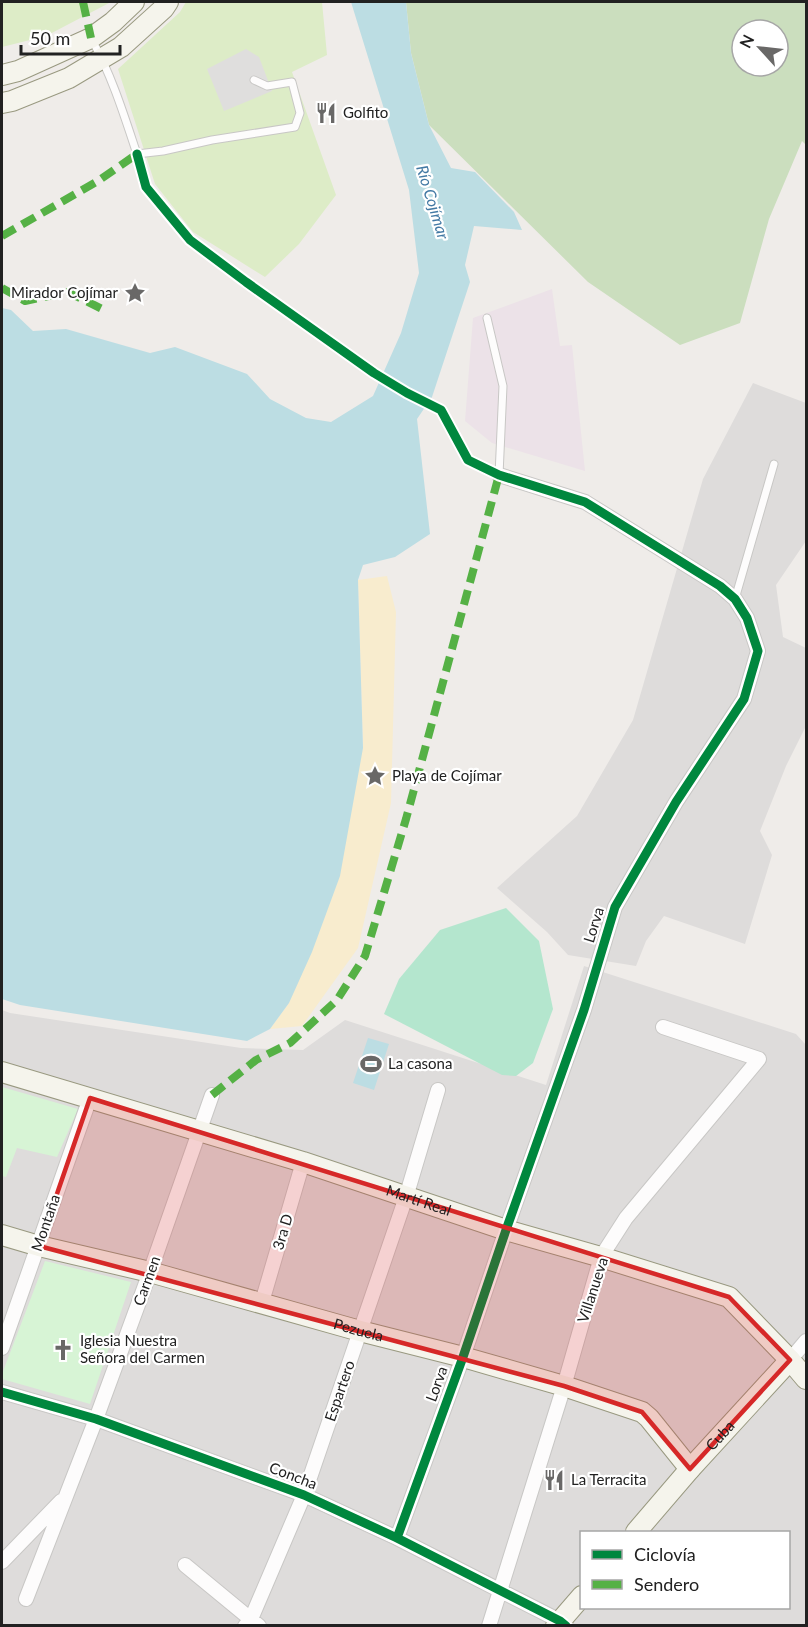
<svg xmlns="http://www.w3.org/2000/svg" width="808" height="1627" viewBox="0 0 808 1627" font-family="Lato,sans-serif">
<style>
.residential{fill:#dedcdb;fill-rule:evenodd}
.industrial{fill:#ece2e8}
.grass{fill:#ddecc7}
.forest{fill:#cbdebe;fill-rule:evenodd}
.sand{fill:#f8ecce}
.park{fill:#d7f4d5}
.pitch{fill:#b4e6ce}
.parking{fill:#dfdedd}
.water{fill:#bcdde3}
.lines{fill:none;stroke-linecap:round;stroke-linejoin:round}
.lane-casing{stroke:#c8c7c5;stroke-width:9}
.street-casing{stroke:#c8c7c5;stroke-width:16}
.secondary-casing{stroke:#999980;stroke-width:22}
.lane{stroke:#fdfcfc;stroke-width:7}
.street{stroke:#fdfcfc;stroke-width:14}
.secondary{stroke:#f5f4ec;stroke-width:20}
.quiet{stroke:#55b145;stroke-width:8;stroke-dasharray:15 8;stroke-linecap:butt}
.cycleway-casing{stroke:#fff;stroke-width:13}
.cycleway{stroke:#00873e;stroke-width:9}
.marked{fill:#d62828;fill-opacity:0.2;stroke:#d62828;stroke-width:4.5;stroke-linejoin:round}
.labels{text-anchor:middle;stroke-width:4.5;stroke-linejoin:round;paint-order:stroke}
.poi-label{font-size:15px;fill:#212121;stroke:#fff;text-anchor:start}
.street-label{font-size:15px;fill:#212121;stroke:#fff}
.water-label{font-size:16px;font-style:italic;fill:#4379a4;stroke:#fff}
</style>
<rect width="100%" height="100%" fill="#efece9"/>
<!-- residential -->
<path class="residential" d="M753 383 806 403V541L776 585 783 637 806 648V726L786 766 760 831 772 855 745 944 664 916 646 941 636 966 568 955 547 932 497 888 577 816 633 720 703 479Z
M584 966 796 1034 806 1045V1625L2 1626V1010L10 1013 241 1048 303 1050 345 1020 546 1085ZM582 1532H788V1608H582Z"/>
<!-- industrial -->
<path class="industrial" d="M552 289 560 346 572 345 585 471 492 443 465 421 473 318Z"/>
<!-- grass -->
<path class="grass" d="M2 2H111L46 36 2 47Z
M186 2H322L327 55 292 72 336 195 299 244 265 277 193 232 155 184 118 69 180 12Z"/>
<!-- forest -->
<path class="forest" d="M406 2H806V145L802 141 769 219 740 323 680 345 588 282 429 125 411 53ZM742 30H778V66H742Z"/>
<!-- sand -->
<path class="sand" d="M387 576 396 612 391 803 358 948 302 1026 270 1029 289 1003 363 748 358 580Z"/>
<!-- park -->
<path class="park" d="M2 1087 78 1109 57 1157 17 1148 6 1177 2 1176Z
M45 1261 131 1282 90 1404 2 1379V1374Z"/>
<!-- pitch -->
<path class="pitch" d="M506 908 539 941 553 1009 533 1063 516 1076 502 1075 384 1014 399 979 440 930Z"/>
<!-- parking -->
<path class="parking" d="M246 49 259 57 272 91 224 111 207 69Z"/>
<!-- water -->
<path class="water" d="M351 2H406L411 53 429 125 451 168 475 172 514 212 522 230 474 226 465 265 470 282 432 397 417 419 430 534 395 557 363 565 358 580 363 748 340 876 312 952 289 1003 270 1029 247 1041 20 1005 2 999V308L11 310 33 331 66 329 150 353 175 347 247 374 270 399 306 418 331 422 373 396 401 333 419 273 409 190Z
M368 1038 389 1044 374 1090 353 1083Z"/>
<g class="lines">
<defs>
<path id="lane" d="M92 40C112 76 124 115 137 154L163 151 212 140 295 127 300 113 292 82 267 86 254 80
M487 318 503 386 499 475
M735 599 774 464"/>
<path id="street" d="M262 1302 303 1162
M2 1348 90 1098
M790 1360 806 1341
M2 1392 96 1419 304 1495 397 1538 560 1621 566 1626
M397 1538 463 1357 506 1230 584 1010 615 907 676 802 744 699 758 651 747 618 735 599 720 586 585 502 499 475
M2 1562 61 1501
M185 1565 259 1626
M26 1599 96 1419 150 1272 212 1095
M245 1626 251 1619 304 1495 406 1197 438 1090
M489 1626 564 1386 601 1257 626 1218 759 1059 663 1027"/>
<g id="secondary">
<path d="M2 75 18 71 91 38 113 22 134 2"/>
<path d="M2 103 12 101 69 78 121 47 164 8 168 2"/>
<path id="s1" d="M2 1072 303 1162 506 1230 601 1257 729 1297 790 1360 806 1379"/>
<path id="s2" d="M2 1235 39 1246 150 1272 360 1331 463 1357 564 1386 642 1412 649 1418 690 1469"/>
<path id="s3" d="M636 1532 690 1469 790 1360"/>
<path d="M556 1626 582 1596"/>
</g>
</defs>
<!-- lane casing -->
<use href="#lane" class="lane-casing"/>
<!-- street casing -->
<use href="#street" class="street-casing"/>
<!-- secondary casing -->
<use href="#secondary" class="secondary-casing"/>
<!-- lane -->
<use href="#lane" class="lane"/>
<!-- street -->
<use href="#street" class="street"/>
<!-- secondary -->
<use href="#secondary" class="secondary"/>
<!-- quiet -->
<path class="quiet" d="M83 2 91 38
M2 236 98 181 137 154
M2 288 25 301 68 292 104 310
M212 1095 256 1060 290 1043 337 1000 365 956 406 819 499 475"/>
<defs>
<path id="cycleway" d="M137 154 146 187 190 240 246 282 374 373 407 393 441 410 468 460 499 475 585 502 720 586 735 599 747 618 758 651 744 699 676 802 615 907 584 1010 506 1230 463 1357 397 1538
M2 1392 96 1419 304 1495 397 1538 560 1621 566 1626"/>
</defs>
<!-- cycleway casing -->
<use href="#cycleway" class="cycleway-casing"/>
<!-- cycleway -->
<use href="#cycleway" class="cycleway"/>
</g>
<!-- marked area -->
<path class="marked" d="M90 1098 729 1297 790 1360 690 1469 642 1412 564 1386 39 1246Z"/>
<!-- icons -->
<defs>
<symbol id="restaurant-bare" viewBox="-9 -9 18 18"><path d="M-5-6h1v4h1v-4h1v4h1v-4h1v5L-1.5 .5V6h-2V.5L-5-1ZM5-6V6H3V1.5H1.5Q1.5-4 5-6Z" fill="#696867" stroke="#fff" stroke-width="2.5" paint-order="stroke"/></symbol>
<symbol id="sight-bare" viewBox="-9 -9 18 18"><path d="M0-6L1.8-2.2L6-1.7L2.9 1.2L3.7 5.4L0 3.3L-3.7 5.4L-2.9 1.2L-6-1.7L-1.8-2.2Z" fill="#696867" stroke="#fff" stroke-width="2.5" paint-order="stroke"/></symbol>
<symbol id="stadium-bare" viewBox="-9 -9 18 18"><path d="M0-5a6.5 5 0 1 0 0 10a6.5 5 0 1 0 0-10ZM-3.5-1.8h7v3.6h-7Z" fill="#696867" stroke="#fff" stroke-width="2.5" paint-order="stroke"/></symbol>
<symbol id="church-bare" viewBox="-9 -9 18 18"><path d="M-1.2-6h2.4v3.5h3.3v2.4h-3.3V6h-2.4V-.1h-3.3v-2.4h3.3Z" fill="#696867" stroke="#fff" stroke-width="2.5" paint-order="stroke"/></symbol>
</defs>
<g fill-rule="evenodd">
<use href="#restaurant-bare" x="311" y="98" width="30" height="30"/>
<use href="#sight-bare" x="120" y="278" width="30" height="30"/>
<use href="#sight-bare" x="360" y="761" width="30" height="30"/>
<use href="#stadium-bare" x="356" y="1049" width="30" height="30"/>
<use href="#church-bare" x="48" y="1335" width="30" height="30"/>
<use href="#restaurant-bare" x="539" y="1465" width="30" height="30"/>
</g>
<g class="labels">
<!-- poi labels -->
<g class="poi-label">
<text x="343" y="118">Golfito</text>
<text x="118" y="298" text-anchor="end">Mirador Cojímar</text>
<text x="392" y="781">Playa de Cojímar</text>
<text x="388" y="1069">La casona</text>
<text x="80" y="1346">Iglesia Nuestra<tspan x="80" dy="17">Señora del Carmen</tspan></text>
<text x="571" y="1485">La Terracita</text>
</g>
<!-- street labels -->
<g class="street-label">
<text transform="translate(594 925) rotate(-73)" y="5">Lorva</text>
<text dy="5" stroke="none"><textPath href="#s1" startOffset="436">Martí Real</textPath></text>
<text transform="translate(46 1223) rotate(-71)" y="5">Montaña</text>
<text transform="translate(283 1232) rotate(-73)" y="5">3ra D</text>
<text transform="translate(147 1281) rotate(-70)" y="5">Carmen</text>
<text transform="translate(593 1290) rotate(-72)" y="5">Villanueva</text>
<text dy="5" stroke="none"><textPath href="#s2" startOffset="369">Pezuela</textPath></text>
<text transform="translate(437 1384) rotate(-70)" y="5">Lorva</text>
<text transform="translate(340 1391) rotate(-71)" y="5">Espartero</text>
<text dy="5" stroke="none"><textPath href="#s3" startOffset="128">Cuba</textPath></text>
<text transform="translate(293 1476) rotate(21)" y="5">Concha</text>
</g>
<!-- water labels -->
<g class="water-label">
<text transform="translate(433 202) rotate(73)" y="6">Río Cojímar</text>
</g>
</g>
<!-- border -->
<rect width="808" height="1627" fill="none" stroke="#212121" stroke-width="6"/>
<!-- legend -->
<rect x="580" y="1531" width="210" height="78" fill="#ffffff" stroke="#a6a6a6" stroke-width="1.5"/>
<rect x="592" y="1550" width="30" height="9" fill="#00873e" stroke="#a6a6a6" stroke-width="1.5"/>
<text x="634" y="1561" font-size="18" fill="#212121">Ciclovía</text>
<rect x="592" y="1580" width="30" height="9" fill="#55b145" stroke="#a6a6a6" stroke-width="1.5"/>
<text x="634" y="1591" font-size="18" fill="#212121">Sendero</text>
<!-- north arrow -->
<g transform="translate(760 48) rotate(297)"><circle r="28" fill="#ffffff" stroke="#a6a6a6" stroke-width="1.5"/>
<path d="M0-4.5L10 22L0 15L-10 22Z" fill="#696867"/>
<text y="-9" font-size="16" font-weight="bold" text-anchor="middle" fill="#212121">N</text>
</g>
<!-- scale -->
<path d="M21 45v9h99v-9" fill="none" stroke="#212121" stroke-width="3"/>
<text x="30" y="45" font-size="18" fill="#212121" stroke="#ffffff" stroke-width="4.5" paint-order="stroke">50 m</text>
</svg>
